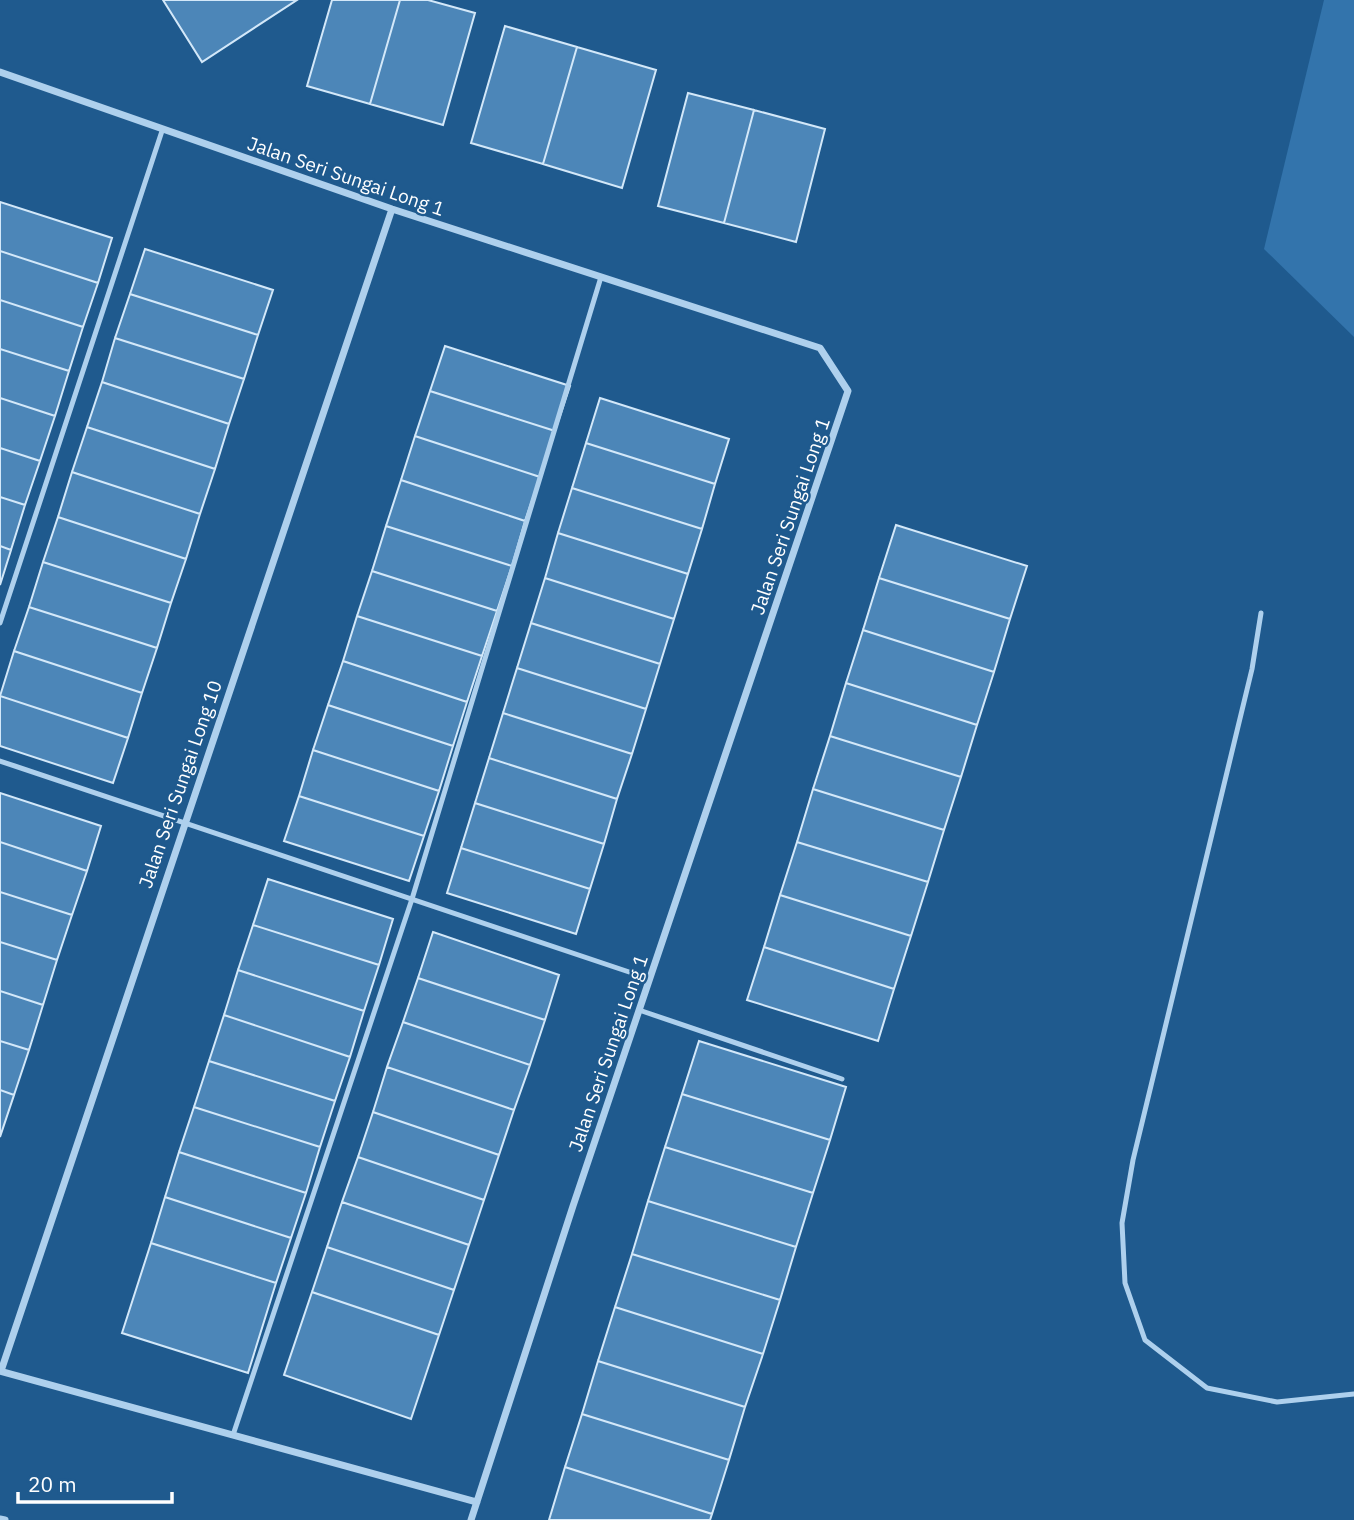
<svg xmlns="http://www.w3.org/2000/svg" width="1354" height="1520" viewBox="0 0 1354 1520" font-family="'IBM Plex Sans',sans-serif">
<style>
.green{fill:#3374ac}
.building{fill:#4c86b8;stroke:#d3e8f9;stroke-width:2}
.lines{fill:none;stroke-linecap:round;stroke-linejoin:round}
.service{stroke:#aed0ed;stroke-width:5}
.minor{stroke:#aed0ed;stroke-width:7}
.labels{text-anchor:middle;stroke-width:5;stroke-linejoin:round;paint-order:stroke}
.street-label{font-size:19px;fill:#fff;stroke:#1f5a8e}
</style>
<rect width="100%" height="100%" fill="#1f5a8e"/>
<!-- green -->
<path class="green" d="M1324 0H1354V337L1264 249Z"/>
<!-- building -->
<path class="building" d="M163 0H297L202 62Z
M332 0H400L370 104 307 86Z
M400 0H428L475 13 443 125 370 104Z
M505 26 577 47 543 164 471 143Z
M577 47 656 70 622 188 543 164Z
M688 93 754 110 724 223 658 206Z
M754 110 825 129 796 242 724 223Z
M0 202 112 238 98 283 0 251Z
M145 249 273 290 258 335 130 294Z
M0 251 98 283 83 327 0 300Z
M130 294 258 335 244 379 115 338Z
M0 300 83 327 69 371 0 349Z
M115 338 244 379 229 424 102 382Z
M445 346 570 386 555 431 430 391Z
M0 349 69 371 55 416 0 398Z
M102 382 229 424 215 469 87 427Z
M430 391 555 431 540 477 415 436Z
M0 398 55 416 40 461 0 448Z
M600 398 729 439 715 484 586 443Z
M87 427 215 469 200 514 72 472Z
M415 436 540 477 525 521 401 480Z
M586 443 715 484 702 529 572 488Z
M0 448 40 461 25 505 0 497Z
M72 472 200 514 186 559 58 517Z
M401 480 525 521 512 566 386 526Z
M572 488 702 529 688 574 558 533Z
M0 497 25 505 11 550 0 546Z
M58 517 186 559 171 603 43 562Z
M896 525 1027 566 1010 619 879 578Z
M386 526 512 566 497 611 372 571Z
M558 533 688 574 674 619 545 578Z
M0 546 11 550 0 585Z
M43 562 171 603 157 648 29 607Z
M372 571 497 611 482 656 357 616Z
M545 578 674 619 660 664 531 623Z
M879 578 1010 619 994 672 863 630Z
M29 607 157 648 142 693 14 651Z
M357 616 482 656 467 702 343 661Z
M531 623 660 664 646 709 517 668Z
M863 630 994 672 977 725 846 683Z
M14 651 142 693 128 738 0 696Z
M343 661 467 702 453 746 328 705Z
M517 668 646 709 632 754 503 713Z
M846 683 977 725 961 777 830 736Z
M0 696 128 738 113 783 0 746Z
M328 705 453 746 439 791 313 750Z
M503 713 632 754 617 799 489 758Z
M830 736 961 777 944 830 813 789Z
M313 750 439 791 424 836 299 796Z
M489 758 617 799 604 844 475 803Z
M813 789 944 830 928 882 797 842Z
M0 793 101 826 87 871 0 842Z
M299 796 424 836 409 881 284 841Z
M475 803 604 844 590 889 461 848Z
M0 842 87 871 72 915 0 892Z
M797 842 928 882 911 936 780 895Z
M461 848 590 889 576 934 447 893Z
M268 879 393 919 379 965 253 925Z
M0 892 72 915 57 960 0 942Z
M780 895 911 936 894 989 764 947Z
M253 925 379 965 364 1011 238 970Z
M433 932 559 975 545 1020 418 978Z
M0 942 57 960 43 1005 0 991Z
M764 947 894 989 878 1041 747 1000Z
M238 970 364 1011 350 1057 224 1015Z
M418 978 545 1020 530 1065 403 1022Z
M0 991 43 1005 29 1050 0 1041Z
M224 1015 350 1057 335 1101 209 1061Z
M403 1022 530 1065 514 1110 387 1067Z
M0 1041 29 1050 14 1095 0 1090Z
M699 1041 846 1087 830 1140 682 1094Z
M209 1061 335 1101 320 1147 194 1107Z
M387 1067 514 1110 499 1155 373 1112Z
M0 1090 14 1095 0 1137Z
M682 1094 830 1140 813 1193 665 1147Z
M194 1107 320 1147 306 1193 179 1152Z
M373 1112 499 1155 484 1200 358 1157Z
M665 1147 813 1193 796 1247 648 1201Z
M179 1152 306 1193 291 1238 165 1197Z
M358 1157 484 1200 469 1245 342 1202Z
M165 1197 291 1238 276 1283 151 1243Z
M648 1201 796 1247 780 1300 632 1254Z
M342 1202 469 1245 454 1290 327 1247Z
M151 1243 276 1283 248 1373 122 1333Z
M327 1247 454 1290 439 1335 312 1292Z
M632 1254 780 1300 763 1354 615 1307Z
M312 1292 439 1335 411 1419 284 1375Z
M615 1307 763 1354 745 1407 598 1361Z
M598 1361 745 1407 729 1460 582 1414Z
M582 1414 729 1460 712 1514 565 1467Z
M565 1467 712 1514 710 1520H549Z"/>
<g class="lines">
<!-- service -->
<path class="service" d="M1261 613 1252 669 1133 1160 1122 1223 1125 1283 1145 1340 1207 1388 1277 1402 1354 1394
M0 623 162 131
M0 761 650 979
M639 1010 842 1079
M233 1435 412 899 601 277"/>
<!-- minor -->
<path class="minor" d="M0 72 392 209 820 348 848 391 573 1206 471 1520
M0 1371 477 1502
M1 1371 392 209
M0 1519 5 1520"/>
</g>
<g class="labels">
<!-- street labels -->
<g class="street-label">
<text transform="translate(346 176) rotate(19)" y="7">Jalan Seri Sungai Long 1</text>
<text transform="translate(790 516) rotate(-71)" y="7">Jalan Seri Sungai Long 1</text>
<text transform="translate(180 784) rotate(-71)" y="7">Jalan Seri Sungai Long 10</text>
<text transform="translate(608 1053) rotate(-71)" y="7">Jalan Seri Sungai Long 1</text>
</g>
</g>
<!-- scale -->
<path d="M18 1492v10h154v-10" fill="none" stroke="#ffffff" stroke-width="3.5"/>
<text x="28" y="1492" font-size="21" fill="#ffffff" stroke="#1f5a8e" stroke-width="5" paint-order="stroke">20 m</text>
</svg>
